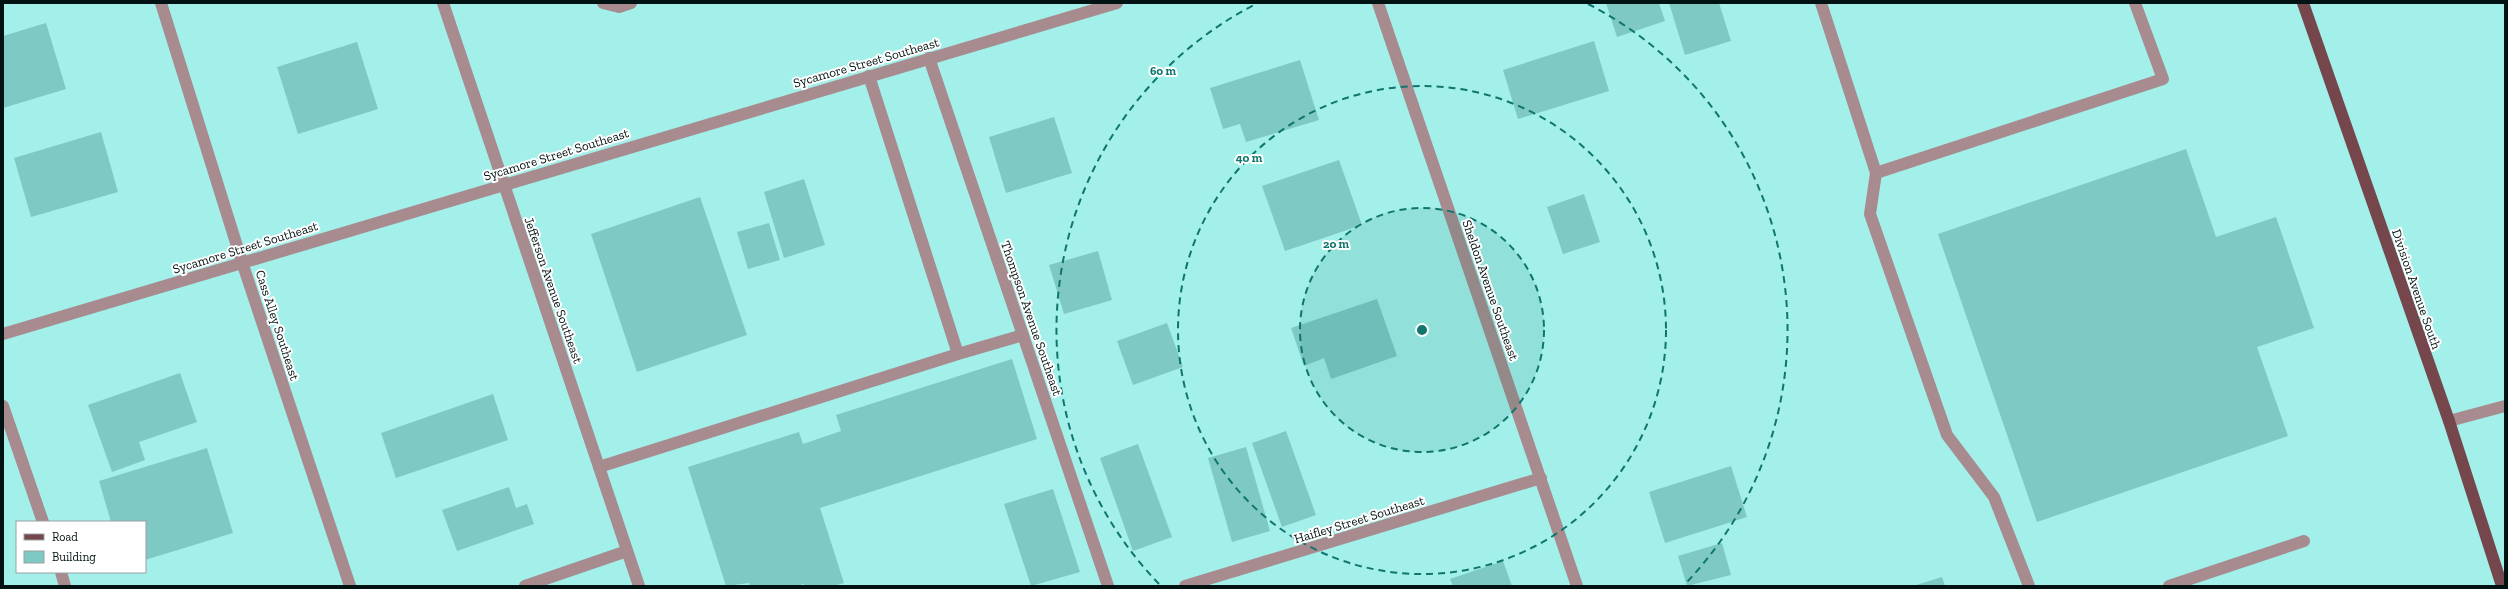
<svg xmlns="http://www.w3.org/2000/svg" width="2508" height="589" viewBox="0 0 2508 589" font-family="'Zilla Slab',serif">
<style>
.building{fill:#7ec9c4}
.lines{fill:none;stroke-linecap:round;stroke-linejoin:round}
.lane{stroke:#a78b8e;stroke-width:12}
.street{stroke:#a78b8e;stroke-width:12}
.primary{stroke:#75474d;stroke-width:12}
.ring{fill:none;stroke:#0f766e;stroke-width:2;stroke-dasharray:7 5}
.labels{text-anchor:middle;stroke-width:4;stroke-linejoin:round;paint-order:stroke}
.street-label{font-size:13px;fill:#001211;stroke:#fff}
.centre{fill:#0f766e;stroke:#fff;stroke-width:2}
.ring-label{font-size:12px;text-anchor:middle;font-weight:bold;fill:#0f766e;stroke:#fff;stroke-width:4;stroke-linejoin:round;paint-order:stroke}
</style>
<rect width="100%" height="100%" fill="#a3efea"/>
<!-- building -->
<path class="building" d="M1606 3H1659L1665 21 1617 37Z
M1669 3H1719L1731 41 1685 55Z
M46 23 66 89 3 108V36Z
M1594 41 1609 91 1518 119 1503 70Z
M357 42 378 109 298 134 277 67Z
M1300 60 1319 120 1246 142 1240 124 1223 129 1210 88Z
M1054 117 1072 173 1006 193 989 137Z
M101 132 118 192 31 217 14 158Z
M2186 149 2216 237 2276 217 2314 328 2257 347 2288 436 2037 522 1938 234Z
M1339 160 1362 225 1285 251 1262 186Z
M804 179 825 245 784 258 764 192Z
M1584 194 1600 242 1563 254 1547 207Z
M700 197 747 335 637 372 591 234Z
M769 223 780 260 748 269 737 232Z
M1098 251 1112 300 1064 314 1049 265Z
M1377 299 1397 356 1331 379 1324 358 1304 366 1291 328Z
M1167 323 1183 367 1133 385 1117 341Z
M1012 359 1037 439 820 508 844 583 833 586H804V584L796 586H750L749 583 726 586 688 467 799 432 803 444 841 431 836 415Z
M180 373 197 422 139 442 145 460 112 472 88 405Z
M493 394 508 440 396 478 381 433Z
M1286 431 1316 515 1282 527 1252 443Z
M1138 444 1172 537 1133 551 1100 458Z
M1246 447 1270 531 1232 542 1208 458Z
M207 448 233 533 145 560V522H111L99 481Z
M1731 466 1747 517 1665 543 1649 492Z
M509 487 516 508 527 504 534 524 457 551 442 510Z
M1053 489 1080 572 1031 586 1004 504Z
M1722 543 1731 575 1687 586 1678 556Z
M1503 561 1512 586H1453L1450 579Z
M1942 577 1945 586H1913Z"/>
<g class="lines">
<!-- lane -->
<path class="lane" d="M161 3 242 262 350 586
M603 3 619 7 631 3
M1821 3 1876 173 1870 214 1947 435 1994 497 2029 586
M1876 173 2163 79 2135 3
M958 354 1023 335
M2449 421 2505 406
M599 467 958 354 869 76
M525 586 627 551
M2169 586 2304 541"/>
<!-- street -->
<path class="street" d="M443 3 639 586
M1378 3 1577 586
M929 58 1108 586
M3 334 1117 3
M3 406 43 522
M61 572 65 586
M1185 586 1541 478"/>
<!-- primary -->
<path class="primary" d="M2303 3 2449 421 2502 586"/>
</g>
<!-- distance rings -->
<circle cx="1422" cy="330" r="122" fill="#0f766e" fill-opacity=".12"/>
<g class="ring">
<circle cx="1422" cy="330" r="122"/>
<circle cx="1422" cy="330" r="244"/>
<path d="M1159 584A366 366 0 0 1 1256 4M1588 4A366 366 0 0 1 1685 584"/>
</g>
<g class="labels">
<!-- street labels -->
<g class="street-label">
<text transform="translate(866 62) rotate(-16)" y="5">Sycamore Street Southeast</text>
<text transform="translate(556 154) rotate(-17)" y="5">Sycamore Street Southeast</text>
<text transform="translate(245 247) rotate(-17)" y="5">Sycamore Street Southeast</text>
<text transform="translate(2417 289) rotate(71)" y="5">Division Avenue South</text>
<text transform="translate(554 290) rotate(71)" y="5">Jefferson Avenue Southeast</text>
<text transform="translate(1491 290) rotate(71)" y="5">Sheldon Avenue Southeast</text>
<text transform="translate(1032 318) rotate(71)" y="5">Thompson Avenue Southeast</text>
<text transform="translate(278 325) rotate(72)" y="5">Cass Alley Southeast</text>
<text transform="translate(1359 519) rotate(-17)" y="5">Haifley Street Southeast</text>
</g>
</g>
<circle cx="1422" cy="330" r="6" class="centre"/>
<g class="ring-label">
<text x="1163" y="75">60 m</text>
<text x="1249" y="162">40 m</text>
<text x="1336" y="248">20 m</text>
</g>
<!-- border -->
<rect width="2508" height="589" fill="none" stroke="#001211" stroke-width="8"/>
<!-- legend -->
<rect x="16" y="521" width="130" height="52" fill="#ffffff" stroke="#99a0a0"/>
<rect x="24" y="534" width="20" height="6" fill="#75474d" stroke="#99a0a0"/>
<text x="52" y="541" font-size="12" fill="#001211">Road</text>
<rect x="24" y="551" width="20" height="12" fill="#7ec9c4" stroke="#99a0a0"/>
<text x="52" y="561" font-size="12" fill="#001211">Building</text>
</svg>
